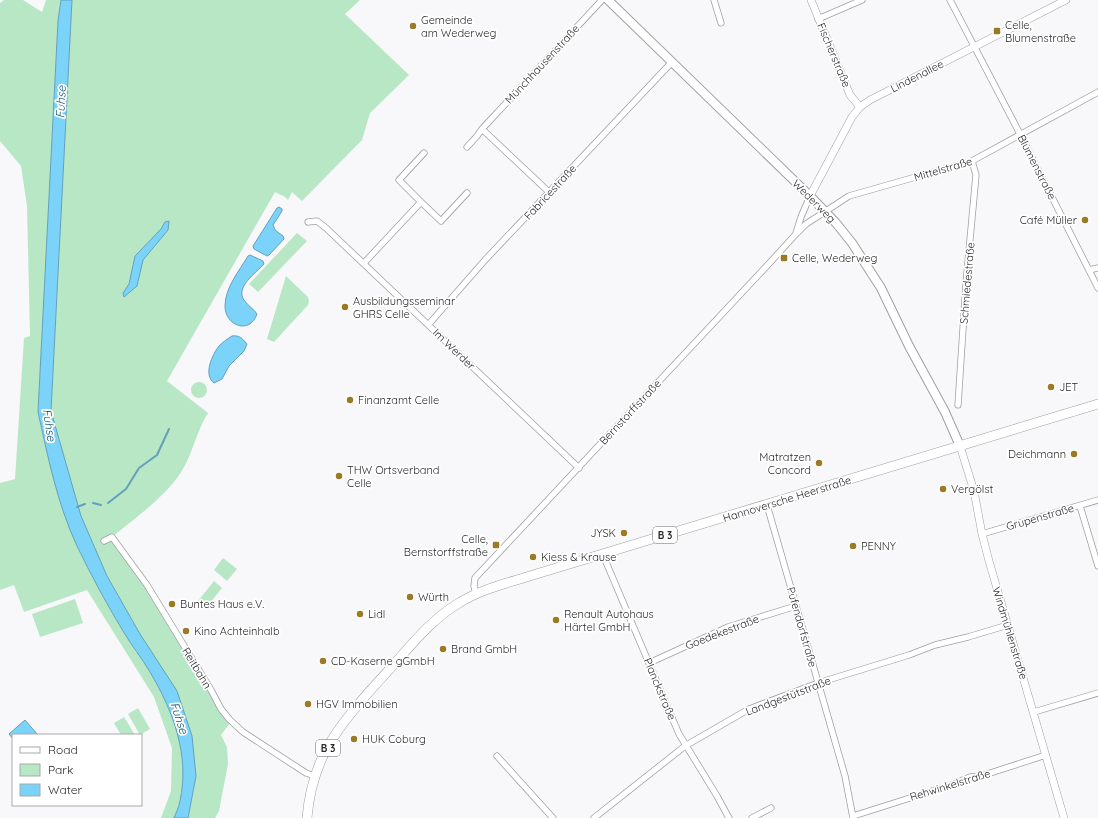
<svg xmlns="http://www.w3.org/2000/svg" width="1098" height="818" viewBox="0 0 1098 818" font-family="Quicksand,sans-serif">
<style>
.green{fill:#b7e7c5}
.water{fill:#7cd3f9;stroke:#63a0bb}
.lines{fill:none;stroke-linecap:round;stroke-linejoin:round}
.stream{stroke:#63a0bb;stroke-width:2}
.minor-casing{stroke:#9f9fa1;stroke-width:7}
.tertiary-casing{stroke:#9f9fa1;stroke-width:8}
.secondary-casing{stroke:#9f9fa1;stroke-width:10}
.primary-casing{stroke:#9f9fa1;stroke-width:10}
.minor{stroke:#fff;stroke-width:5.5}
.tertiary{stroke:#fff;stroke-width:7}
.secondary{stroke:#fff;stroke-width:8}
.primary{stroke:#fff;stroke-width:9}
.poi-dot{fill:#9c7924;stroke:#fff;stroke-width:1.5}
.labels{text-anchor:middle;stroke-width:3.5;stroke-linejoin:round;paint-order:stroke}
.shield{fill:#fff;stroke:#696969;stroke-width:1}
.shield-label{font-size:10px;font-weight:bold;fill:#292929}
.poi-label{font-size:11px;fill:#292929;stroke:#fff;text-anchor:start}
.street-label{font-size:11px;fill:#292929;stroke:#fff}
.water-label{font-size:12px;font-style:italic;fill:#0f5670;stroke:#fff}
</style>
<rect width="100%" height="100%" fill="#f8f8fa"/>
<!-- green -->
<path class="green" d="M4 0H23L42 12 46 0H61L58 21 38 412C48 457 58 503 77 546 91 575 106 604 123 631 131 645 142 658 150 672 173 711 190 755 180 801 179 807 176 813 174 818H161L171 791 172 748 154 697 87 590 24 612 14 585 0 590V483L15 479 24 338 30 336 27 206 21 166 0 141V3Z
M72 0H360L345 14 409 75 370 113 362 140 302 201 292 192 288 200 285 197 275 192 167 381 208 413C197 430 193 452 183 469 169 494 134 519 112 537L157 600 211 690 233 719 221 735 227 747 228 764 219 811 215 818H188L196 776 140 634 107 576 81 517 51 411Z
M297 233 307 241 258 292 249 284Z
M286 276 308 297 309 301 308 305 274 342 267 339Z
M191 390a8 8 0 1 1 16 0a8 8 0 1 1-16 0Z
M223 558 237 569 227 581 214 570Z
M214 581 222 588 206 608 198 601Z
M75 599 83 623 40 637 32 614Z
M138 708 150 729 140 735 128 714Z
M124 717 135 735H121L114 723Z"/>
<!-- water -->
<path class="water" d="M61 0H72L51 411 81 516 107 576 140 634 177 691 192 736 196 776 188 818H174C176 813 179 807 180 801 190 755 173 711 150 672 142 658 131 645 123 631 106 603 91 575 77 546 57 503 48 457 38 412L58 21Z
M279 207 282 209V211L273 225 275 230 283 236 284 239 269 255 267 256 254 249 253 246 277 208Z
M169 221 168 230 143 260 137 286 124 297 123 293 129 284 135 256 161 229 165 222Z
M250 255 263 261 264 264C256 273 235 287 244 300 248 306 254 309 257 314 250 335 225 326 225 306 225 288 239 271 248 256Z
M232 336C239 335 242 338 247 344L244 351 229 366 222 379 214 383C203 375 212 355 219 346 223 342 227 339 232 336Z
M25 720 38 735H13V739L9 734Z"/>
<g class="lines">
<!-- stream -->
<path class="stream" d="M93 503 101 505
M108 503 126 489 139 468 157 455 169 429
M77 507 85 504"/>
<defs>
<path id="minor" d="M714 0 721 23
M950 0 1020 134 1098 288
M818 19 862 0
M467 147 477 136 482 129
M550 193 482 129 602 0
M421 202 399 180 424 153
M308 222 317 221 326 228 579 468
M796 233 801 217 810 196
M364 263 421 202 441 221 467 193
M1089 270 1098 268
M429 324 485 260 672 62
M958 405 966 283 976 175 972 161
M767 505 845 776 853 818
M1080 506 1098 566
M982 534 1098 500
M104 541 112 537 147 585 211 690 221 709 230 720 243 732 306 773 315 776
M603 555 679 734 717 796 729 818
M476 594 474 586 475 578 764 269 796 234 806 224 849 196 972 161 1098 92
M649 663 728 627 796 606
M1034 712 1098 693
M497 756 553 818
M853 816 954 784 970 777 981 776 1046 755
M594 818 685 746 749 709 818 683 909 655 935 645 968 637 1008 625
M752 818 771 808"/>
<path id="tertiary" d="M811 0 850 95 860 107
M810 196 852 117 860 107 870 100 1066 0
M960 446 974 491 982 534 989 561 1064 818"/>
<path id="secondary" d="M608 0 810 196 836 223 852 243 881 288 909 346 945 412 960 446"/>
<path id="primary" d="M307 818C309 793 316 768 328 746 344 719 366 695 387 672 409 648 430 620 459 603 481 589 508 583 533 575L1098 404"/>
</defs>
<!-- minor casing -->
<use href="#minor" class="minor-casing"/>
<!-- tertiary casing -->
<use href="#tertiary" class="tertiary-casing"/>
<!-- secondary casing -->
<use href="#secondary" class="secondary-casing"/>
<!-- primary casing -->
<use href="#primary" class="primary-casing"/>
<!-- minor -->
<use href="#minor" class="minor"/>
<!-- tertiary -->
<use href="#tertiary" class="tertiary"/>
<!-- secondary -->
<use href="#secondary" class="secondary"/>
<!-- primary -->
<use href="#primary" class="primary"/>
</g>
<!-- markers -->
<g class="poi-dot">
<circle cx="413" cy="26" r="4"/>
<rect x="993" y="27" width="8" height="8" rx="2"/>
<circle cx="1085" cy="220" r="4"/>
<rect x="780" y="254" width="8" height="8" rx="2"/>
<circle cx="345" cy="307" r="4"/>
<circle cx="1051" cy="387" r="4"/>
<circle cx="350" cy="400" r="4"/>
<circle cx="1074" cy="454" r="4"/>
<circle cx="819" cy="463" r="4"/>
<circle cx="339" cy="476" r="4"/>
<circle cx="943" cy="489" r="4"/>
<circle cx="624" cy="533" r="4"/>
<rect x="492" y="541" width="8" height="8" rx="2"/>
<circle cx="853" cy="546" r="4"/>
<circle cx="533" cy="557" r="4"/>
<circle cx="410" cy="597" r="4"/>
<circle cx="172" cy="604" r="4"/>
<circle cx="360" cy="614" r="4"/>
<circle cx="556" cy="620" r="4"/>
<circle cx="186" cy="631" r="4"/>
<circle cx="443" cy="649" r="4"/>
<circle cx="323" cy="661" r="4"/>
<circle cx="308" cy="704" r="4"/>
<circle cx="354" cy="739" r="4"/>
</g>
<g class="labels">
<!-- shield labels -->
<g class="shield">
<rect x="653" y="527" width="24" height="16" rx="3"/>
<rect x="316" y="740" width="24" height="16" rx="3"/>
</g>
<g class="shield-label">
<text x="665" y="539">B 3</text>
<text x="328" y="752">B 3</text>
</g>
<!-- poi labels -->
<g class="poi-label">
<text x="421" y="24">Gemeinde<tspan x="421" dy="13">am Wederweg</tspan></text>
<text x="1005" y="29">Celle,<tspan x="1005" dy="13">Blumenstraße</tspan></text>
<text x="1077" y="224" text-anchor="end">Café Müller</text>
<text x="792" y="262">Celle, Wederweg</text>
<text x="353" y="305">Ausbildungsseminar<tspan x="353" dy="13">GHRS Celle</tspan></text>
<text x="1059" y="391">JET</text>
<text x="358" y="404">Finanzamt Celle</text>
<text x="1066" y="458" text-anchor="end">Deichmann</text>
<text x="811" y="461" text-anchor="end">Matratzen<tspan x="811" dy="13">Concord</tspan></text>
<text x="347" y="474">THW Ortsverband<tspan x="347" dy="13">Celle</tspan></text>
<text x="951" y="493">Vergölst</text>
<text x="616" y="537" text-anchor="end">JYSK</text>
<text x="488" y="543" text-anchor="end">Celle,<tspan x="488" dy="13">Bernstorffstraße</tspan></text>
<text x="861" y="550">PENNY</text>
<text x="541" y="561">Kiess &amp; Krause</text>
<text x="418" y="601">Würth</text>
<text x="180" y="608">Buntes Haus e.V.</text>
<text x="368" y="618">Lidl</text>
<text x="564" y="618">Renault Autohaus<tspan x="564" dy="13">Härtel GmbH</tspan></text>
<text x="194" y="635">Kino Achteinhalb</text>
<text x="451" y="653">Brand GmbH</text>
<text x="331" y="665">CD-Kaserne gGmbH</text>
<text x="316" y="708">HGV Immobilien</text>
<text x="362" y="743">HUK Coburg</text>
</g>
<!-- street labels -->
<g class="street-label">
<text transform="translate(834 55) rotate(67)" y="4">Fischerstraße</text>
<text transform="translate(542 64) rotate(-47)" y="4">Münchhausenstraße</text>
<text transform="translate(917 76) rotate(-27)" y="4">Lindenallee</text>
<text transform="translate(1037 167) rotate(63)" y="4">Blumenstraße</text>
<text transform="translate(943 169) rotate(-16)" y="4">Mittelstraße</text>
<text transform="translate(550 192) rotate(-47)" y="4">Fabricestraße</text>
<text transform="translate(814 201) rotate(45)" y="4">Wederweg</text>
<text transform="translate(967 283) rotate(-85)" y="4">Schmiedestraße</text>
<text transform="translate(454 349) rotate(44)" y="4">Im Werder</text>
<text transform="translate(630 412) rotate(-47)" y="4">Bernstorffstraße</text>
<text transform="translate(787 499) rotate(-17)" y="4">Hannoversche Heerstraße</text>
<text transform="translate(1040 517) rotate(-16)" y="4">Grupenstraße</text>
<text transform="translate(802 627) rotate(74)" y="4">Pufendorfstraße</text>
<text transform="translate(722 632) rotate(-21)" y="4">Goedekestraße</text>
<text transform="translate(1010 633) rotate(73)" y="4">Windmühlenstraße</text>
<text transform="translate(197 668) rotate(59)" y="4">Reitbahn</text>
<text transform="translate(660 689) rotate(67)" y="4">Planckstraße</text>
<text transform="translate(788 696) rotate(-21)" y="4">Landgestütstraße</text>
<text transform="translate(950 785) rotate(-17)" y="4">Rehwinkelstraße</text>
</g>
<!-- water labels -->
<g class="water-label">
<text transform="translate(61 102) rotate(-87)" y="4">Fuhse</text>
<text transform="translate(49 425) rotate(81)" y="4">Fuhse</text>
<text transform="translate(179 718) rotate(72)" y="4">Fuhse</text>
</g>
</g>
<!-- legend -->
<rect x="12" y="734" width="130" height="72" fill="#ffffff" stroke="#a9a9a9"/>
<rect x="20" y="747" width="20" height="6" fill="#ffffff" stroke="#a9a9a9"/>
<text x="48" y="754" font-size="12" fill="#292929">Road</text>
<rect x="20" y="764" width="20" height="12" fill="#b7e7c5" stroke="#a9a9a9"/>
<text x="48" y="774" font-size="12" fill="#292929">Park</text>
<rect x="20" y="784" width="20" height="12" fill="#7cd3f9" stroke="#a9a9a9"/>
<text x="48" y="794" font-size="12" fill="#292929">Water</text>
</svg>
